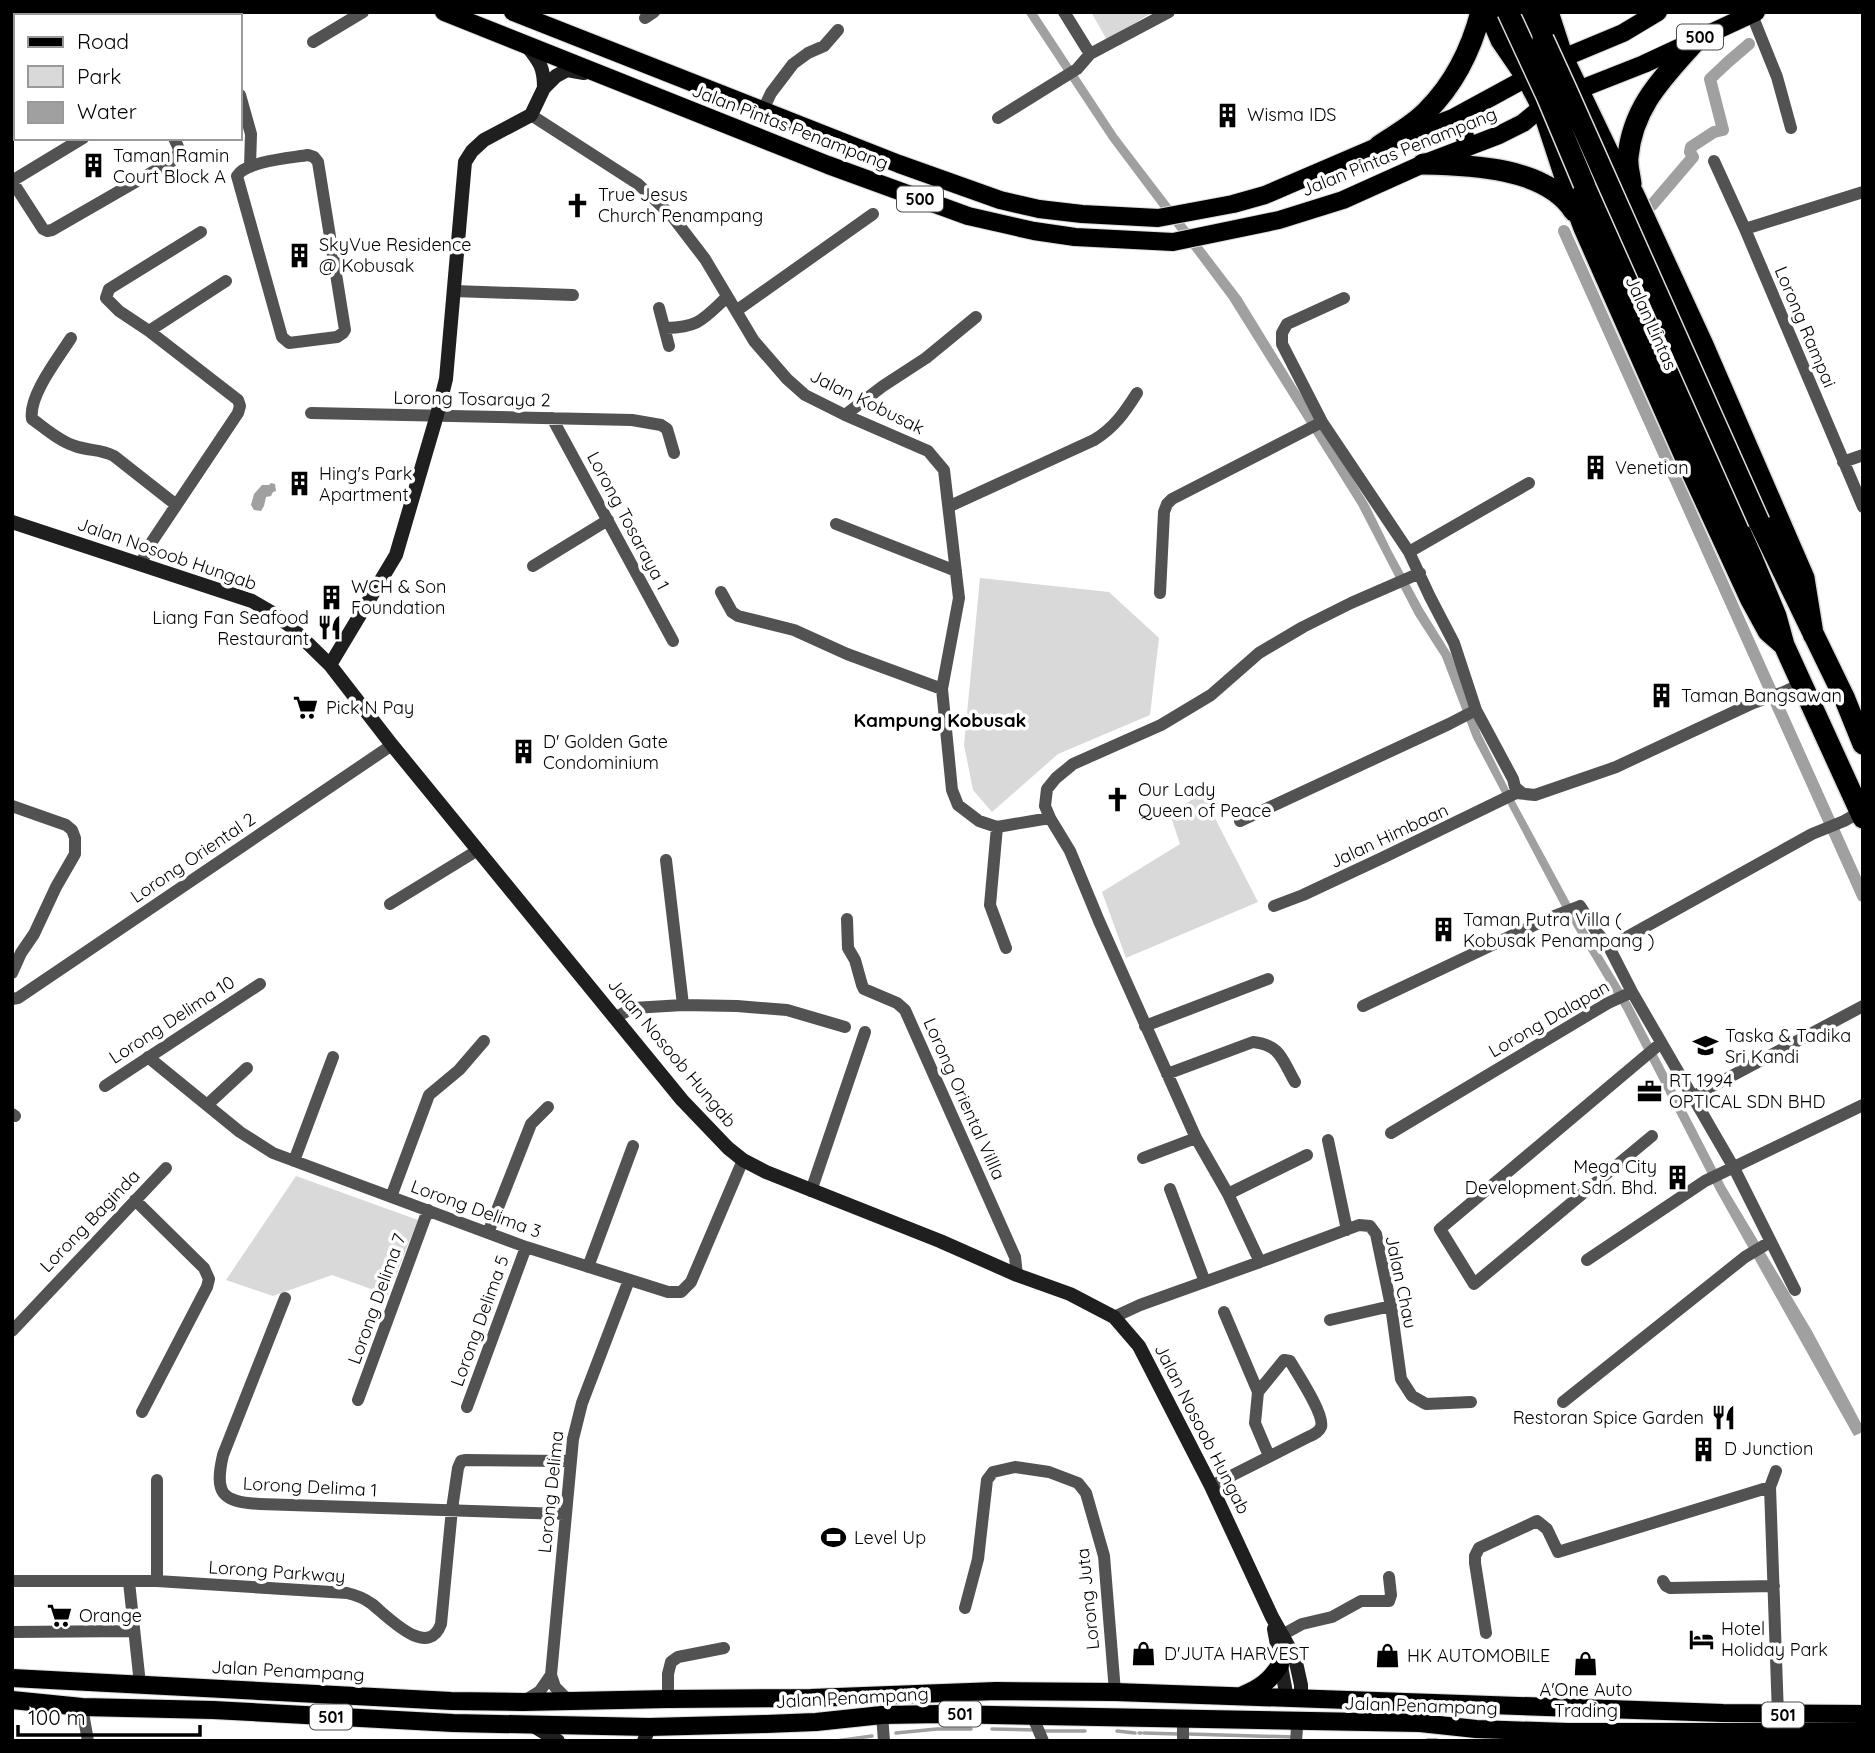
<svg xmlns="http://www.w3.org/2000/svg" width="1875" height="1753" viewBox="0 0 1875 1753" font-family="Quicksand,sans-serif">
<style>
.green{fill:#d9d9d9}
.water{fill:#a0a0a0}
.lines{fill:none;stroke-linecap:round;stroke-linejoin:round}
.stream{stroke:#a0a0a0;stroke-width:3.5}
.canal{stroke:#a0a0a0;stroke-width:12}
.primary-casing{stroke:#dbdbdb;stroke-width:20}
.highway-casing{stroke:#dbdbdb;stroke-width:24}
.street{stroke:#525252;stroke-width:12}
.secondary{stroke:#1f1f1f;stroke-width:14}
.primary{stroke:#000;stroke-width:18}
.highway{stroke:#000;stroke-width:21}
.highway-bridge-casing{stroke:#dbdbdb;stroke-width:24;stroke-linecap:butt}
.highway-bridge{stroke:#000;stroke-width:21}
.labels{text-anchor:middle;stroke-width:7;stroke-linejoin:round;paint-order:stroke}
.shield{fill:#fff;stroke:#4c4c4c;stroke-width:2}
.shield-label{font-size:16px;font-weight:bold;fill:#000}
.poi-label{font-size:18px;fill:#000;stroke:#fff;text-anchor:start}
.street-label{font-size:18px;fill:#000;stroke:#fff}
.neighbourhood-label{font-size:19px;font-weight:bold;fill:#000;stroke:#fff}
</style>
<rect width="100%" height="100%" fill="#fff"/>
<!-- green -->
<path class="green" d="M1091 12H1153L1107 40Z
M980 578 1109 592 1159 638 1150 715 1058 754 992 812 973 790 964 745Z
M1202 793 1258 902 1126 958 1102 892 1180 844 1170 814Z
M296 1176 418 1220 388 1295 332 1275 273 1296 226 1280Z"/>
<!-- water -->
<path class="water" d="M1025 12H1036L1117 135 1241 297 1369 505 1391 550 1423 609 1451 654 1481 734 1511 794 1570 903 1631 1004 1725 1186 1812 1331 1863 1427V1432L1854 1436 1716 1190 1623 1009 1561 905 1473 738 1442 657 1415 615 1358 505 1229 299 1109 139Z
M271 483 275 484 276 491 273 492 271 496 266 497 264 506 261 511 254 510 251 505 254 494 262 485H269Z"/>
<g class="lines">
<!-- stream -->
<path class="stream" d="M992 1729 1035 1730
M1044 1731H1085
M1117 1731 1135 1733
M896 1733 937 1729H971
M1139 1733H1141
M1144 1733 1178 1734
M1188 1734 1294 1737
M1427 1740H1437
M836 1741 872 1736"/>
<!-- canal -->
<path class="canal" d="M1652 205 1693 157 1690 152 1691 147 1714 132 1723 130 1710 79 1728 62 1749 44
M1564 231 1863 896"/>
<defs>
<path id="primary" d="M444 12 828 165 968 216 1034 231 1075 237 1173 242 1279 220 1343 200 1423 164 1499 135 1523 123 1542 107 1578 90 1644 64 1756 12
M513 12 899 164 1000 200 1039 209 1082 214 1158 218 1233 204 1265 195 1379 146 1453 118 1563 58 1623 33 1658 12
M1453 118 1464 132 1467 148
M12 1678 451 1701 523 1702 668 1699 811 1698 996 1691 1115 1692 1723 1713 1863 1714
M1243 1695C1260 1688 1270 1681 1280 1665
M12 1700 82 1707 213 1710 453 1723 649 1727 766 1724 816 1722 882 1715 942 1714 1420 1723 1476 1729 1568 1732H1863"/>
<path id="highway" d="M1489 12 1501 40 1527 78 1542 107 1564 174 1584 228 1690 468 1751 600 1768 631 1784 645
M1531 12 1543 39
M1548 12 1563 58 1609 154 1633 193 1703 345 1804 578 1813 634
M1379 146C1395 135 1414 125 1427 111 1455 83 1471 50 1481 12
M1423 164C1470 165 1546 167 1574 211
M1584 184 1751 556 1776 616 1784 645 1863 818
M1631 184C1630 175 1627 166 1628 157 1633 104 1666 75 1699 37
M1759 522 1844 697 1863 744"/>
</defs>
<!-- primary casing -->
<use href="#primary" class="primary-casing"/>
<!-- highway casing -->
<use href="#highway" class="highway-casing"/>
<!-- street -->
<path class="street" d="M221 12 222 16
M1064 12 1090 54
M1752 15 1777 77 1791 128
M645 18 654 12
M313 42 363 12
M240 95 251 134 250 167
M763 110 771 93 793 64 808 53 824 46 838 30
M12 111 16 108
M531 115 638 184 672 216 705 259 754 341 787 379 805 395 845 415 928 451 944 470 959 598 942 689 952 790 958 805 979 821 997 827 1050 818
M998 118 1077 69 1090 54 1169 12
M308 155 314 157 318 162 345 330 343 333 337 337 289 343 282 337 237 176C246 161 290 158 308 155Z
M1714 161 1745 229 1863 507
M12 181 43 229 47 231 52 230 177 158 179 149 174 138
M12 181 83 138
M1745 229 1863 192
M454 291 573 295
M1344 298 1287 324 1282 333V344L1322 422 1409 552
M659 308 669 346
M736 311 873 214
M666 328C700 327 703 319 727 297
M149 331 226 281
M71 338C59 357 28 396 32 419 45 428 59 441 75 446 89 451 101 449 114 456L175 504
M311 413 632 420 661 425 667 429 674 453
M845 415 883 386 926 358 976 317
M552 418 673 641
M1843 462 1863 455
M950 506 1094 440C1114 428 1125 412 1137 393
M836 524 956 571
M141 564 149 546 238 413 240 406 238 400 149 331 119 311 106 298 109 289 201 232
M533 566 608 520
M721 592 732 612 738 616 794 630 847 654 942 689
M1160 593 1164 512 1167 504 1172 499 1322 422
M1521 792 1515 787 1513 779 1476 710 1454 643 1430 597 1409 552 1529 483
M12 806 66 825 72 830 75 838V854L56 887 34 934 21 953 12 973
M1240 821 1449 724 1476 710
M997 827 990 905 1006 948
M666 860 683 1005
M390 904 478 850
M1274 906 1303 895 1382 858 1516 793 1535 795 1616 767 1753 703 1784 692 1801 684
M847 919 848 948 855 960 862 985 864 989 897 1003 905 1010 1015 1257 1017 1275
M12 999 18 998 392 745
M1363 1006 1549 918 1580 906 1596 931 1609 947
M616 1017 633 1008 683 1005 737 1006 787 1010 845 1027
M1145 1026 1268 979
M148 1057 240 1132 273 1153 526 1247 668 1292H681L691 1282 743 1160
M1167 1074 1253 1042C1281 1045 1282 1060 1295 1082
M105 1086 260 984
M1694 1096 1863 1006
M207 1105 247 1068
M12 1114 15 1116
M1391 1133 1608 1003 1632 992
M1652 1136 1474 1284 1440 1229 1661 1043
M1328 1140 1347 1230
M1143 1158 1196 1138
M294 1161 333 1057
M1170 1189 1205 1282
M811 1191 865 1032
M1228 1194 1307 1155
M391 1197 429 1095 459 1070 484 1041
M135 1200 204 1268 209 1279 207 1287 142 1412
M488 1233 531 1124 548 1107
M1587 1260 1705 1181 1863 1105
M1260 1262 1359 1225 1370 1226 1376 1234 1391 1306 1401 1379 1412 1396 1426 1404 1471 1402
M588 1267 633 1146
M1795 1290 1734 1168 1632 992 1609 947 1812 834 1844 821 1860 812
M285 1298 223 1455C214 1494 222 1502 260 1504L565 1514
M1224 1312 1258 1392 1255 1423 1269 1456
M1114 1317 1140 1305 1260 1262 1228 1194 1196 1138 1099 921 1070 851 1050 818 1045 806 1047 789 1056 778 1073 764 1161 725 1211 695 1259 653 1303 627 1351 603 1420 573
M1330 1320 1391 1306
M12 1331 166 1168
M358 1400 428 1210
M1563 1402 1745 1257 1770 1242
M467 1407 526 1247
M1776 1471 1770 1487 1778 1715
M1211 1486 1308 1437C1313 1435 1319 1432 1321 1427 1325 1415 1297 1373 1290 1361L1284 1360 1258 1392
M12 1581H157L347 1593C356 1595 364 1598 372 1604 387 1616 428 1660 441 1624L452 1509 458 1468 461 1461 466 1460 570 1461
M157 1581V1480
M1663 1581 1666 1586 1670 1588 1774 1586
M129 1582 140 1684
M965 1608 978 1559 987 1480 993 1472 1015 1467 1049 1472 1078 1483 1086 1493 1104 1556 1115 1692
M12 1632 134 1631
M1486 1633 1475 1563V1556L1479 1548 1537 1521 1547 1529 1558 1552 1770 1487
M1282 1635 1302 1624 1332 1617 1361 1601H1389L1391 1595 1389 1577
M668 1699V1674L671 1662 678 1657 724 1648
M524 1701 540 1691 551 1675
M569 1701 555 1687 551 1675 573 1439 582 1403 629 1280
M82 1707 88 1741
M882 1715 884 1741
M1032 1715 1043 1741
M1292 1722 1297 1728 1296 1741
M1183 1741V1719"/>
<!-- secondary -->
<path class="secondary" d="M527 46C540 62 544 68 544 88
M12 522 252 601 271 612 289 625 330 665 392 745 682 1100 728 1148 743 1160 766 1172 940 1241 1017 1275 1070 1294 1114 1317 1139 1346 1211 1486 1272 1617 1295 1658 1301 1685V1698
M330 665 396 555 437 415 446 379 465 162 472 151 484 140 531 115 544 88 556 76 567 70 584 73
M1274 1629 1287 1698
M532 1725 558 1741
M644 1741 649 1727"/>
<!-- primary -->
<use href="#primary" class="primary"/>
<!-- highway -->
<use href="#highway" class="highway"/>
<defs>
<path id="highway-bridge" d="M1508 12 1547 96 1584 184
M1543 39 1565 87 1759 522"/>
</defs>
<!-- highway-bridge casing -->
<use href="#highway-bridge" class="highway-bridge-casing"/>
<!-- highway-bridge -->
<use href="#highway-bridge" class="highway-bridge"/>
</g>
<!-- icons -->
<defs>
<symbol id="building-bare" viewBox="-9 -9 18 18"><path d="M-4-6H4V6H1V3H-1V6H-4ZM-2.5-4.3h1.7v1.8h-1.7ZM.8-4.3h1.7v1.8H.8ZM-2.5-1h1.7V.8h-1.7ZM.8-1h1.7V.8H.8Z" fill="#000" stroke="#fff" stroke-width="2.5" paint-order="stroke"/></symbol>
<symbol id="church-bare" viewBox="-9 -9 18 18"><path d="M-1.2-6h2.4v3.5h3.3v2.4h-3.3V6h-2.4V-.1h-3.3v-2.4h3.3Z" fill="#000" stroke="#fff" stroke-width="2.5" paint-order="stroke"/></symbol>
<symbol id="restaurant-bare" viewBox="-9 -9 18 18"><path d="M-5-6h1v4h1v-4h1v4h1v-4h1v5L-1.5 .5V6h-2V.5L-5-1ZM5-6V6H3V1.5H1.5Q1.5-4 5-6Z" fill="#000" stroke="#fff" stroke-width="2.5" paint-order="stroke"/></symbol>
<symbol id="supermarket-bare" viewBox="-9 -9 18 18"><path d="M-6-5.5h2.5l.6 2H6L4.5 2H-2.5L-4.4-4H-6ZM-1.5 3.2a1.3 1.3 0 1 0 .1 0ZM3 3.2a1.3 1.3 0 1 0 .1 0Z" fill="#000" stroke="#fff" stroke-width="2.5" paint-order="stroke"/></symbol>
<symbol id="school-bare" viewBox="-9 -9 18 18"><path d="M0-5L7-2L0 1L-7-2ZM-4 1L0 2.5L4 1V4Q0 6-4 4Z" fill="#000" stroke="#fff" stroke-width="2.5" paint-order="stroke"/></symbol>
<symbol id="office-bare" viewBox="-9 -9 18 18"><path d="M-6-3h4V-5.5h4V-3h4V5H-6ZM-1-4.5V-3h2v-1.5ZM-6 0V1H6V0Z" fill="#000" stroke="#fff" stroke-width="2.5" paint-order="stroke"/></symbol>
<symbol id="stadium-bare" viewBox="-9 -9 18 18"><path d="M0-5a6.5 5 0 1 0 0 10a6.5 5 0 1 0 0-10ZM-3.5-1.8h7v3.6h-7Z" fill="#000" stroke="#fff" stroke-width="2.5" paint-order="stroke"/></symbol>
<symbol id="hotel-bare" viewBox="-9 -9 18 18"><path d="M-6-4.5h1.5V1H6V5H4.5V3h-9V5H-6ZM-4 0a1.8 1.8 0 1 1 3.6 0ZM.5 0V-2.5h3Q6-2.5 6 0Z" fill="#000" stroke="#fff" stroke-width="2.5" paint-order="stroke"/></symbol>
<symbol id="shop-bare" viewBox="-9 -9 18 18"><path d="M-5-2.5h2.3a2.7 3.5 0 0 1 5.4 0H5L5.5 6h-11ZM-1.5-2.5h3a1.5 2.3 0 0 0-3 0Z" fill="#000" stroke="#fff" stroke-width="2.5" paint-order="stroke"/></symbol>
</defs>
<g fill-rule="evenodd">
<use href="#building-bare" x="1210" y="98" width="35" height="35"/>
<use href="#building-bare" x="76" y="148" width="35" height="35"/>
<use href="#church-bare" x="560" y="188" width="35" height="35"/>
<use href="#building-bare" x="282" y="238" width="35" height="35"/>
<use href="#building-bare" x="1578" y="450" width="35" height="35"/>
<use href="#building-bare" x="282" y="466" width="35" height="35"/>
<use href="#building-bare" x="314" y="580" width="35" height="35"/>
<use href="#restaurant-bare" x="312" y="610" width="35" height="35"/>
<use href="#building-bare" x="1644" y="678" width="35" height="35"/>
<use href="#supermarket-bare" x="288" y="690" width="35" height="35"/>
<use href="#building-bare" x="506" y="734" width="35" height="35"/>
<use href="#church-bare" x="1100" y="782" width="35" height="35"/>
<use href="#building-bare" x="1426" y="912" width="35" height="35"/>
<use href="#school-bare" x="1688" y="1028" width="35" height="35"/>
<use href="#office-bare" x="1632" y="1074" width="35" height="35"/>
<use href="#building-bare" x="1660" y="1160" width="35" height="35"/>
<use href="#restaurant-bare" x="1706" y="1400" width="35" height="35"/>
<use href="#building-bare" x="1686" y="1432" width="35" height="35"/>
<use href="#stadium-bare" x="816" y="1520" width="35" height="35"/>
<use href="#supermarket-bare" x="42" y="1598" width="35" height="35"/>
<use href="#hotel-bare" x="1684" y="1622" width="35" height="35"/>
<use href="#shop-bare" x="1126" y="1636" width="35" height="35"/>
<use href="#shop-bare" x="1370" y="1638" width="35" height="35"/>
<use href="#shop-bare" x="1568" y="1646" width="35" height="35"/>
</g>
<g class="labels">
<!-- shield labels -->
<g class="shield">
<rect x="1677" y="24.5" width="46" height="25" rx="5"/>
<rect x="897" y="186.5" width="46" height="25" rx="5"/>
<rect x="939" y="1701.5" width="42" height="25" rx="5"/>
<rect x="1762" y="1702.5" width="42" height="25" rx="5"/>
<rect x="310" y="1704.5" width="42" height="25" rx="5"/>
</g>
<g class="shield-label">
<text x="1700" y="43">500</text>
<text x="920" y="205">500</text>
<text x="960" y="1720">501</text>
<text x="1783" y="1721">501</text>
<text x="331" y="1723">501</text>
</g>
<!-- poi labels -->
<g class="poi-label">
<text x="1247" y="121">Wisma IDS</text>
<text x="113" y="162">Taman Ramin<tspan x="113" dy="21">Court Block A</tspan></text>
<text x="598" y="201">True Jesus<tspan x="598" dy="21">Church Penampang</tspan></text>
<text x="319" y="251">SkyVue Residence<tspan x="319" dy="21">@ Kobusak</tspan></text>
<text x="1615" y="474">Venetian</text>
<text x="319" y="480">Hing's Park<tspan x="319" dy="21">Apartment</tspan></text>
<text x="351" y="593">WCH &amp; Son<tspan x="351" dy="21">Foundation</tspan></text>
<text x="309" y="624" text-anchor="end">Liang Fan Seafood<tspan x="309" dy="21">Restaurant</tspan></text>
<text x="1681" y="702">Taman Bangsawan</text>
<text x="326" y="714">Pick N Pay</text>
<text x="543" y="748">D' Golden Gate<tspan x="543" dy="21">Condominium</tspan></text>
<text x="1138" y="796">Our Lady<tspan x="1138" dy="21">Queen of Peace</tspan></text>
<text x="1463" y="926">Taman Putra Villa (<tspan x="1463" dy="21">Kobusak Penampang )</tspan></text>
<text x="1725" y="1042">Taska &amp; Tadika<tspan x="1725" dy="21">Sri Kandi</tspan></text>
<text x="1669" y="1087">RT 1994<tspan x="1669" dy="21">OPTICAL SDN BHD</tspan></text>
<text x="1657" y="1173" text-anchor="end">Mega City<tspan x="1657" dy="21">Development Sdn. Bhd.</tspan></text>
<text x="1704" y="1424" text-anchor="end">Restoran Spice Garden</text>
<text x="1724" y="1455">D Junction</text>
<text x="854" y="1544">Level Up</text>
<text x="79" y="1622">Orange</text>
<text x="1721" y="1635">Hotel<tspan x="1721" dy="21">Holiday Park</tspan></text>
<text x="1164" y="1660">D'JUTA HARVEST</text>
<text x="1407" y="1662">HK AUTOMOBILE</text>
<text x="1586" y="1696" text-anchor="middle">A'One Auto<tspan x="1586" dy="21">Trading</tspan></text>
</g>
<!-- street labels -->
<g class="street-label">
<text transform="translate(790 127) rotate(21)" y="6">Jalan Pintas Penampang</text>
<text transform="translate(1399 152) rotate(-22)" y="6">Jalan Pintas Penampang</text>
<text transform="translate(1651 323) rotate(66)" y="6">Jalan Lintas</text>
<text transform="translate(1805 327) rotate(67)" y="6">Lorong Rampai</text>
<text transform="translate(472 399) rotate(1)" y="6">Lorong Tosaraya 2</text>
<text transform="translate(867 402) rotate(26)" y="6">Jalan Kobusak</text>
<text transform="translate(628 521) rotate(62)" y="6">Lorong Tosaraya 1</text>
<text transform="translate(167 554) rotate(19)" y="6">Jalan Nosoob Hungab</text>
<text transform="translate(1389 836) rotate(-25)" y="6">Jalan Himbaan</text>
<text transform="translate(193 858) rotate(-34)" y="6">Lorong Oriental 2</text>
<text transform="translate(1549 1019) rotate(-30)" y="6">Lorong Dalapan</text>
<text transform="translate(172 1020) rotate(-33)" y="6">Lorong Delima 10</text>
<text transform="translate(672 1053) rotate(50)" y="6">Jalan Nosoob Hungab</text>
<text transform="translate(964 1099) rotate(66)" y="6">Lorong Oriental Villla</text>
<text transform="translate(476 1209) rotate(20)" y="6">Lorong Delima 3</text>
<text transform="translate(90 1221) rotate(-46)" y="6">Lorong Baginda</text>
<text transform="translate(1401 1282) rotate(78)" y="6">Jalan Chau</text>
<text transform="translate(377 1299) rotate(-70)" y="6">Lorong Delima 7</text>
<text transform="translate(480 1321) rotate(-70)" y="6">Lorong Delima 5</text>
<text transform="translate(1202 1429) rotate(63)" y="6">Jalan Nosoob Hungab</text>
<text transform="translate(310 1487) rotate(3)" y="6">Lorong Delima 1</text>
<text transform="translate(551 1492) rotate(-84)" y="6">Lorong Delima</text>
<text transform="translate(277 1572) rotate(4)" y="6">Lorong Parkway</text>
<text transform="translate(1088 1599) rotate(-96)" y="6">Lorong Juta</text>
<text transform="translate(288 1671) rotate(3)" y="6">Jalan Penampang</text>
<text transform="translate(852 1698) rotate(-3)" y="6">Jalan Penampang</text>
<text transform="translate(1421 1706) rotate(2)" y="6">Jalan Penampang</text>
</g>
<!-- neighbourhood labels -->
<g class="neighbourhood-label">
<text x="940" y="727">Kampung Kobusak</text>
</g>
</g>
<!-- border -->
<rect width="1875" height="1753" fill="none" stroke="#000000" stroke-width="28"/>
<!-- legend -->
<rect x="14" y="14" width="228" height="126" fill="#ffffff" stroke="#999999" stroke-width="2"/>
<rect x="28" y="37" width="35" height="10" fill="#000000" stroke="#999999" stroke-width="2"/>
<text x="77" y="49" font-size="21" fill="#000000">Road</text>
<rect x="28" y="66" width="35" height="21" fill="#d9d9d9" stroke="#999999" stroke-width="2"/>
<text x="77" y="84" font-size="21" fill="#000000">Park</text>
<rect x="28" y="102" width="35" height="21" fill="#a0a0a0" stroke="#999999" stroke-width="2"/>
<text x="77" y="119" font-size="21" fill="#000000">Water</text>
<!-- scale -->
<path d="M18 1725v10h182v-10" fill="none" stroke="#000000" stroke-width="3.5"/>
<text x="28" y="1725" font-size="21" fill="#000000" stroke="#ffffff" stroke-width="5" paint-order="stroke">100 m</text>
</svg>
